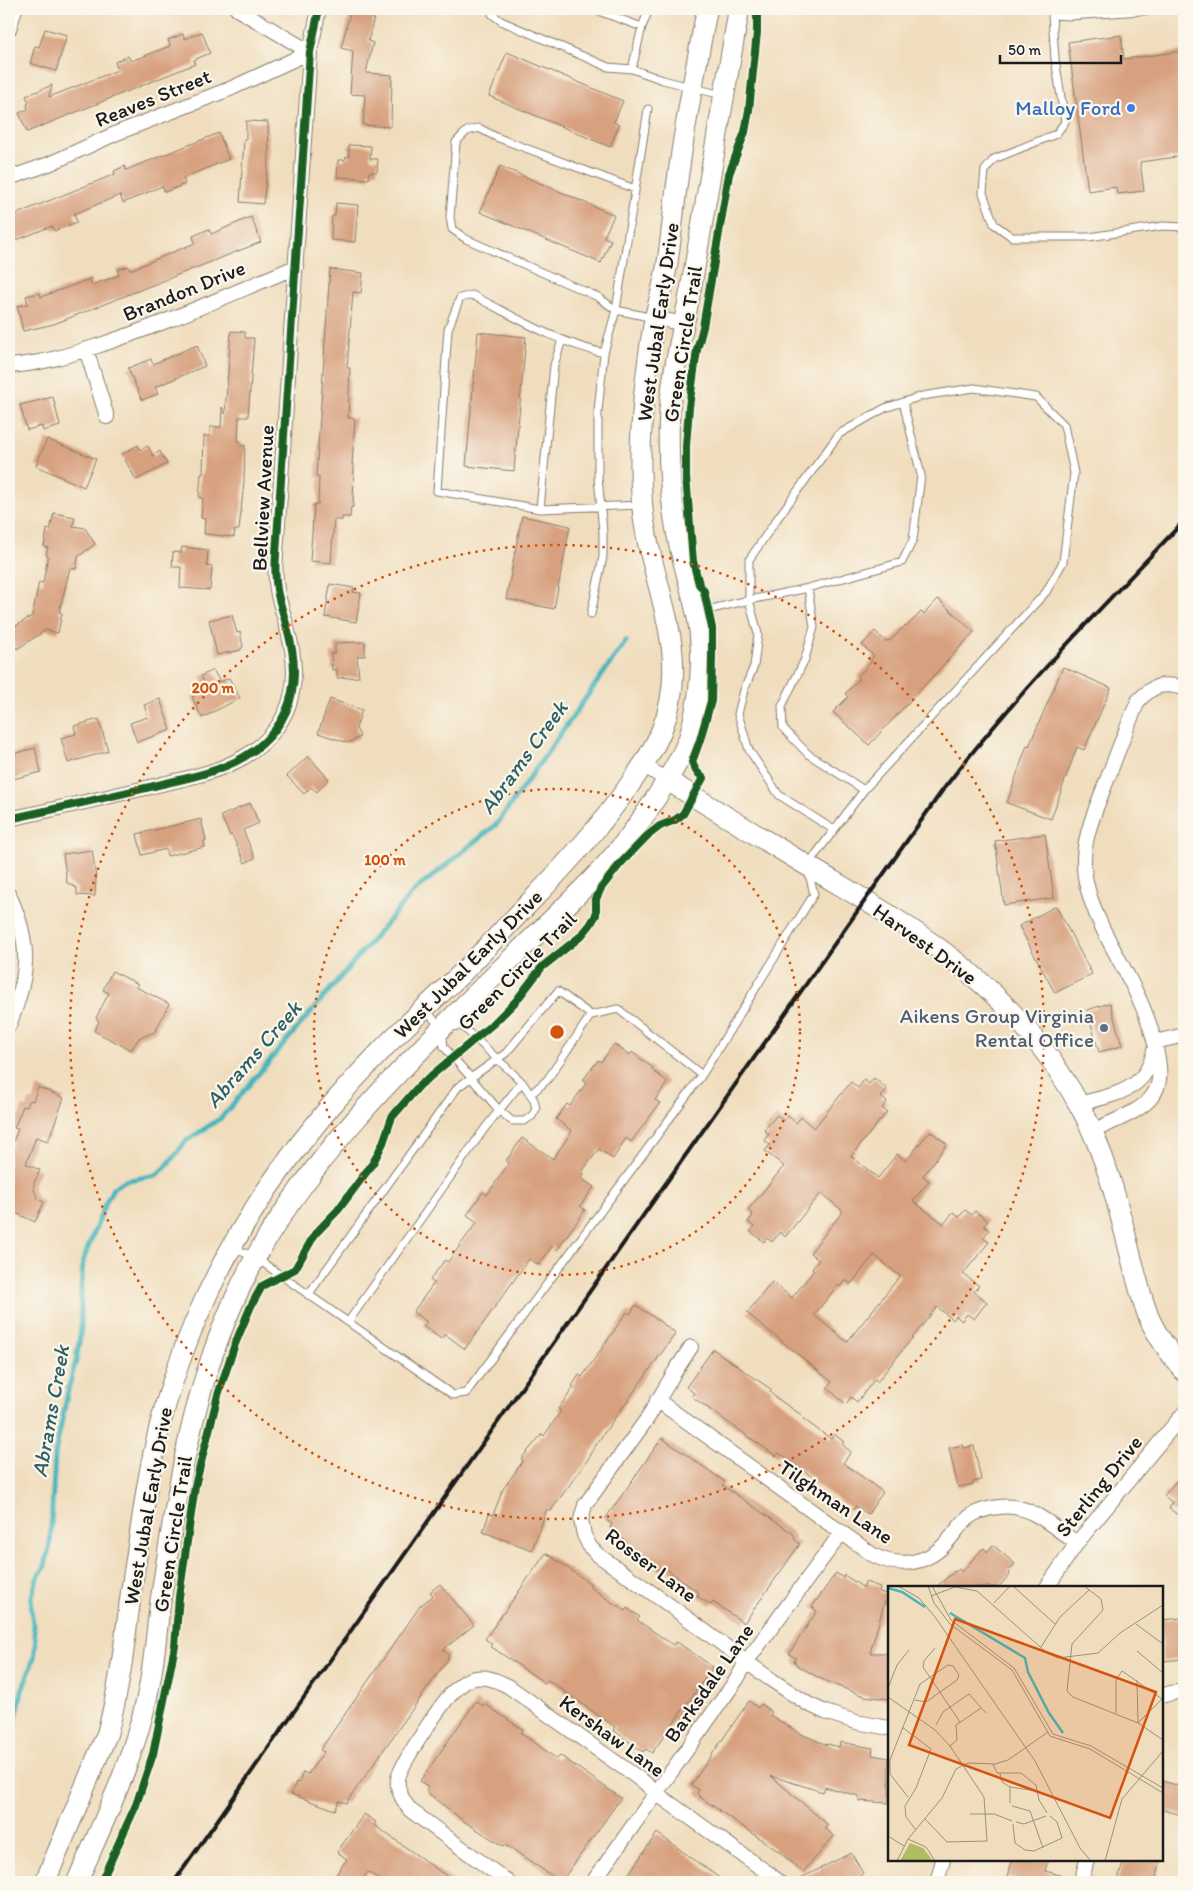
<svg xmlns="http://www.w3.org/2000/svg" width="1193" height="1891" viewBox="0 0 1193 1891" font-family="Itim,sans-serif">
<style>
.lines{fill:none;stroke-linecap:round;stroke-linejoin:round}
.stream{stroke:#46b6bc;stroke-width:5}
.building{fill:#d7a07e;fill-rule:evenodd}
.lane-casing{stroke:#867c6c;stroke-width:9}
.street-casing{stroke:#867c6c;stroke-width:16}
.secondary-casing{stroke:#867c6c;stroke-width:22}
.lane{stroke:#fff;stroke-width:7}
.street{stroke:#fff;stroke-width:14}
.secondary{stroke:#fff;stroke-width:20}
.rail{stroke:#1c1c1c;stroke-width:4}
.cycleway-casing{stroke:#fbf7ec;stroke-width:11}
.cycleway{stroke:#1b5e20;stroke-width:8}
.ring{fill:none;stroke:#d4530e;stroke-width:2.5;stroke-dasharray:2.5 5}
.shop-dot{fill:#3f7fe0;stroke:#fbf7ec;stroke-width:2}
.service-dot{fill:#5c6f8a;stroke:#fbf7ec;stroke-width:2}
.labels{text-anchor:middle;stroke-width:4.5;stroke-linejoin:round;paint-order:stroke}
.street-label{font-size:21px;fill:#1c1c1c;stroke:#fbf7ec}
.shop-label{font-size:21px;fill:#366cbe;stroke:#fbf7ec;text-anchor:end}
.service-label{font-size:21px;fill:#4e5e75;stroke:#fbf7ec;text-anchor:end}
.water-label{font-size:22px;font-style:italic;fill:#2f6164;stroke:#fbf7ec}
.inset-river{fill:none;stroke:#46b6bc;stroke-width:2.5}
.inset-road{fill:none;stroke:#9b907d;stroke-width:1}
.view{fill:#d4530e;fill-opacity:0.15;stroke:#d4530e;stroke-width:2.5}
.inset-edge{fill:none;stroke:#1c1c1c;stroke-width:2.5}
.centre{fill:#d4530e;stroke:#fbf7ec;stroke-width:2.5}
.ring-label{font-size:15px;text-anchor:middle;font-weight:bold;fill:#d4530e;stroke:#fbf7ec;stroke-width:4.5;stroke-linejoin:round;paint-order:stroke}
</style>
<rect width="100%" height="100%" fill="#fbf7ec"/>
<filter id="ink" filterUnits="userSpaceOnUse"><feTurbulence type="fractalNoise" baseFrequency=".02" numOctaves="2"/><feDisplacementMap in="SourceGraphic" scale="10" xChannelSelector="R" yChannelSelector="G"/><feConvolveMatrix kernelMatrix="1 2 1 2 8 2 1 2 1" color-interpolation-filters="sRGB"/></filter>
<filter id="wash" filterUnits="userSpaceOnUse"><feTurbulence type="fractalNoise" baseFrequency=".0096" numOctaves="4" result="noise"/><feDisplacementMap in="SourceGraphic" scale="20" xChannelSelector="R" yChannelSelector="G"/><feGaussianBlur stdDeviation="1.12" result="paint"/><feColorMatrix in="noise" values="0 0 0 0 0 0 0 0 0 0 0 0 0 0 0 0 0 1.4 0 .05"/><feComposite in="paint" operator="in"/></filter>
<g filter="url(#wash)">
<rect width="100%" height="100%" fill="#f0ddbd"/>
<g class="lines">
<!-- stream -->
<path class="stream" d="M9 1739 14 1727 22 1691 34 1658 36 1644 31 1609 32 1596 37 1579 45 1566 50 1544 55 1454 69 1386 76 1361 81 1329V1291L83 1261 105 1204 113 1188 124 1181 156 1175 165 1168 186 1141 221 1118 413 892 497 824 626 641"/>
</g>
<g id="blocks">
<!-- building -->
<path class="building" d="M351 9 375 14 368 41 373 43 366 73 392 75 391 127 363 125 365 95 350 94 353 51 341 48Z
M45 29 67 35 56 71 30 63 35 46 39 47Z
M202 32 210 53 194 60 195 64 27 132 19 113 28 109 27 104 29 103 26 96 52 85 49 97 118 70 115 62 128 56 131 61 170 46 168 40 183 34 185 39Z
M1121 35 1124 59 1184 51V156L1140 162 1144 191 1117 194 1116 187 1088 191 1068 42Z
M507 52 623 101 614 122 619 125 610 147 489 96Z
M246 121 268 122 269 157 263 204 240 202 244 139H246Z
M219 133 229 159 183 178 185 184 165 192 162 186 123 203 120 195 74 214 77 222 54 231 52 226 9 243V217L115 174 114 171 125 166 126 170Z
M349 145 371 146 370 159H378L377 172H369V179L337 177 338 160H345L346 157H349Z
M500 166 614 215 604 237 611 240 601 263 480 212Z
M336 203 358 205 355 242 331 240 332 216H335Z
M251 217 261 242 54 324 23 331 17 306 28 304 26 296 40 293 41 297 90 279 92 285 119 275 117 270 128 266 130 270 195 243 193 236 209 229 211 234Z
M330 269 363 273 361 293 353 292 347 368H350L348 418H355L352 465H354L353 507H351L350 517H342V520H334L331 563 310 561 314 504H318L319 477H316Z
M231 331 245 332V338H254L248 417H239L238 441 241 442V446L245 445 244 482 239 530H235L234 537 204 534 205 519 201 518 203 498H199L201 474H203L204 436H210V427H221L222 407 225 414Z
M478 332 526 337 514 471 466 466Z
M197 345 205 366 155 387 158 394 142 400 128 368 151 359 153 364Z
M53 397 60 426 43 431 42 426 27 430 20 405Z
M47 439 96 459 84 487 36 466Z
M138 445 140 450 148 446 153 456 160 451 167 464 136 480 122 454Z
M54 513 75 517 73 526 85 528 95 544 78 557 76 569 70 568 59 612 62 613 58 633 46 630 17 649 9 636V630L32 616 39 582 43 583 48 556 46 555 48 548 44 547 47 529 50 530Z
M522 516 570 526 554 609 506 599Z
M182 547 208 550 207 566 212 567 210 590 180 588 181 567H172L173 552 181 553Z
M330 584 354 588 353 592 361 593 356 622 325 617Z
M938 599 974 632 869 745 833 712 848 697 845 694 859 679 857 677 872 661 870 660 874 656 862 645 875 631 886 642 888 640 890 641 905 626 906 627 921 612 924 614Z
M232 615 237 633 240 632 243 647 241 648V650L217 655 209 620Z
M365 642V656H357L359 677 337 678V669L332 670 331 653H335V643Z
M1063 667 1111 688 1084 750 1077 747 1051 819 1007 803 1027 745 1029 746Z
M213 670 220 682 229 678 240 698 202 718 192 697 207 689 201 676Z
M160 699 171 730 137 742 130 723 148 717 144 705Z
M330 699 362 710 356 728 360 737 348 743 318 733Z
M99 719 108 751 68 763 61 738 76 734 74 726Z
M35 748 41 772 9 780V755Z
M308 756 329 779 317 792 311 787 304 794 287 776Z
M250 803 259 823 243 830 255 858 245 863 232 835 230 836 221 816Z
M201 819 206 840 204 841 205 847 167 856 166 849 142 855 137 834Z
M1045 834 1054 898 1004 905 995 841Z
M92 850 96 878 95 896 77 895V888L67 883 63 854Z
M1056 906 1092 974 1055 993 1019 926Z
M112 971 138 984 136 987 169 1004 155 1032 139 1038 131 1050 94 1031 99 1022 96 1018 109 993 103 990Z
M1110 1003 1122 1046 1099 1052 1087 1010Z
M614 1044 630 1055 632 1052 653 1068 652 1070 668 1082 655 1100 660 1103 631 1142 626 1138 613 1159 599 1149 582 1172 584 1174 581 1178 594 1187 580 1206 585 1210 557 1250 552 1246 539 1265 529 1259 465 1349 445 1334 441 1339 423 1326 427 1322 413 1312 434 1283 430 1280 445 1260 448 1262 477 1222 467 1215 483 1192 487 1195 509 1163 506 1161 522 1138 553 1159 572 1131 556 1119 567 1104 570 1106 587 1082 583 1080 598 1060 601 1062Z
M874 1078 887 1089 881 1097 887 1102 882 1108 887 1112 851 1156 878 1178 897 1154 906 1161 930 1131 947 1144 923 1176 929 1181 913 1201 944 1224 953 1212 959 1217 965 1210 972 1215 975 1211 988 1221 984 1226 989 1230 983 1238 989 1242 963 1274 979 1286 974 1291 987 1302 974 1319 967 1314 962 1321 956 1316 953 1320 937 1307 877 1382 875 1379 857 1402 851 1397 846 1404 827 1388 832 1382 747 1313 772 1282 792 1298 814 1270 812 1268 819 1260 810 1253 843 1211 821 1193 785 1237 780 1232 772 1242 767 1238 764 1242 750 1231 754 1227 748 1222 753 1215 748 1210 784 1166 765 1151 770 1145 764 1140 769 1134 764 1130 777 1115 784 1121 788 1116 796 1123 801 1117 814 1128 851 1082 858 1088 864 1080 869 1084ZM874 1255 900 1276 847 1342 814 1315 838 1285 840 1287 845 1280 851 1284Z
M38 1087 64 1098 48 1141 36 1137 26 1164 40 1170 34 1183V1190L38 1199 44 1202 35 1222 9 1210V1152L18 1129 14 1128 23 1106 27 1107 30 1100 33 1101Z
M636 1305 676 1333 602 1436 590 1454 591 1455 550 1512 547 1509 532 1550 483 1532 489 1514 493 1515 503 1489 523 1461 521 1459 542 1434 544 1436 561 1411 558 1409 574 1387 572 1386 579 1375 582 1377 627 1312 630 1314Z
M713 1349 772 1390 770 1392 775 1397 800 1414 804 1418 803 1419 831 1439 834 1434 844 1442 842 1444 851 1452 843 1463 883 1492 868 1514 856 1506 853 1510 816 1484 812 1481 814 1478 779 1453 776 1456 695 1399 692 1396 694 1393 686 1387Z
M662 1438 725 1482 722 1485 792 1533 795 1537 794 1539 800 1544 744 1623 713 1602 711 1605 697 1596 699 1593 664 1567 661 1571 657 1569 624 1545 627 1542 613 1532 610 1528 612 1524 605 1519Z
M963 1445 964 1448 974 1446 981 1480 973 1482 974 1484 958 1487 949 1448Z
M1184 1471V1520L1169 1508 1173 1503 1164 1496Z
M993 1545 1015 1564 1008 1572 1010 1574 999 1587H936L955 1571 956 1572 959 1569 962 1572 980 1551 984 1548 987 1552Z
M546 1553 591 1584 589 1586 617 1606 618 1605 625 1611 627 1608 640 1617 637 1620 673 1645 676 1642 680 1644 713 1667 652 1753 646 1749 643 1752 613 1730 615 1727 595 1713 548 1680 545 1683 490 1646 492 1644 485 1639Z
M836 1573 843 1578 844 1575 864 1588 865 1582 880 1587 879 1592 887 1594 870 1653H889V1699L864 1696 830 1683 817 1677 797 1665 794 1661 796 1658 789 1654 817 1611 812 1607Z
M440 1584 474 1625 443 1650 449 1655 447 1658 448 1659 346 1803 339 1801 335 1810 291 1794 296 1782 299 1783 303 1772 308 1774 324 1752 320 1750 421 1605 433 1596 430 1592Z
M1182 1618 1184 1659 1162 1661V1620Z
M476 1701 483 1706 485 1704 523 1730 521 1733 557 1759 560 1756 564 1758 621 1798 561 1882 512 1849 504 1845 503 1846 465 1822 428 1793 426 1790 428 1787 420 1781Z
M749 1701 758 1708 761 1704 772 1712 770 1715 801 1734 827 1745 828 1744 839 1747 840 1742 873 1748 872 1755 889 1758V1803L859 1801V1796L825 1787 823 1792 771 1776 828 1825 825 1828 834 1836 803 1872 778 1851 700 1797 697 1793 699 1790 691 1785Z
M1162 1781 1184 1787V1816L1162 1809Z
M364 1814 376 1822 374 1825 455 1882H383L368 1872 360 1882H331L347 1859 337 1852Z
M657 1833 700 1864 725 1882H623Z
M851 1853 863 1873 859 1877 848 1882H793Z
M1012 1860H1048L1045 1871 1071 1878 1070 1882H1028L1008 1877Z
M1124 1860H1161L1155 1882H1117Z"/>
</g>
</g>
<g filter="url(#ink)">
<use href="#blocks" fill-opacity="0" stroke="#867c6c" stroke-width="1"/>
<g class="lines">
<defs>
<path id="lane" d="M492 9V14L501 21 608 67 632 69 663 80 722 95
M593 9 642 27
M1052 9V15L1070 16 1169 9
M1052 15 1055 59 1065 122 1056 134 994 159 985 170 983 193 994 224 1012 237H1089L1163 226 1184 227
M632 69 642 27 649 9
M635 189 496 137 479 128 467 131 456 142 450 217 452 229 466 239 598 297 616 310 648 109
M642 505 540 509 437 491 448 329 460 298 472 295C514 316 557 343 604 353L616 310 654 318
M540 509 554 365 562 340
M808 588 814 627 805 659 782 706 783 728 808 754 864 790
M591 614 603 557V532L598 477V411L604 353
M834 830 779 795 749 750 738 714 744 690 754 666 758 634 749 600 804 589 902 562 913 540 921 475 903 402
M425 1010 442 1028 444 1047 499 1110 512 1121H524L532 1116 536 1109 534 1100 522 1082 462 1026 450 1027
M591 1015 618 1009 702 1075
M234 1248 256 1258 453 1395 466 1393 702 1075 814 894 807 866 864 790 1046 592 1063 562 1074 473 1064 425 1036 397 974 388 922 396 885 408 839 434 777 519 749 560V600L699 612
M308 1295 458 1087 506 1053 558 991 591 1015 547 1080 531 1094
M348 1322 485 1128 522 1082"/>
<path id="street" d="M237 9 310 52
M9 29 15 9
M9 178 49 164 117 133 232 88 310 52
M655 318 684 324
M86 349 107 417
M9 366C39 364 66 356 94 347 163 325 230 294 296 267
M643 765 667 780
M9 819C56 809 103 798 150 787 181 779 215 774 244 757 268 743 287 720 292 692 299 658 286 626 278 595 275 581 275 567 276 553L310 52 319 9
M9 895C32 944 29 976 9 1025
M1155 1042 1184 1035
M1078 1104C1113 1095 1147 1091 1154 1050
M1092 1131C1109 1123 1142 1112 1153 1095 1161 1084 1160 1071 1158 1059 1150 1008 1124 972 1102 927 1095 912 1088 894 1085 877 1079 841 1098 805 1110 772 1119 748 1128 725 1138 701 1153 685 1163 682 1184 688
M691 1347 674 1373 647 1419 585 1505 581 1520 584 1535 590 1547 598 1555 665 1602 770 1679 808 1704 825 1712 856 1722 889 1728
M657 1400 873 1555C898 1568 926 1565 946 1543 954 1535 960 1524 969 1517 980 1509 1001 1505 1014 1507 1037 1510 1058 1531 1077 1543
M1047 1587 1077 1543 1184 1413
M1162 1696 1171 1693 1184 1691
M508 1882 410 1810C404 1802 396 1790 398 1779 400 1765 441 1704 453 1692 458 1687 464 1681 471 1679 485 1675 496 1680 508 1686L645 1783 657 1794 768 1873 779 1882
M593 1882 737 1679 747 1661 842 1532
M937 1882 943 1860
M1081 1882 1087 1860"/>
<path id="secondary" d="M667 780C714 809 761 838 808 866 856 895 906 923 950 957 1004 998 1052 1052 1083 1112 1106 1156 1118 1205 1130 1253 1136 1275 1141 1299 1150 1320 1159 1339 1171 1355 1184 1371
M45 1882 107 1734C120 1687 125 1640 131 1592 136 1557 142 1522 147 1487 166 1373 212 1265 280 1171 310 1129 343 1090 379 1053 405 1025 434 1000 462 973 487 948 510 922 535 897 568 862 600 827 628 787 641 769 654 750 662 729 694 650 648 582 642 503 637 443 644 381 654 322 658 303 664 284 667 265 672 234 674 202 679 170 686 116 697 62 707 9
M77 1882C103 1822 133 1762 147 1697 154 1667 156 1635 160 1604 179 1481 194 1367 257 1255 323 1140 421 1049 514 956 544 927 575 898 603 868 624 845 643 819 659 793 670 776 682 757 689 738 701 697 705 657 697 615 691 587 682 561 677 534 670 497 668 457 669 420 671 371 685 324 693 276 709 187 724 98 739 9"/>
</defs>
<!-- lane casing -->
<use href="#lane" class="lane-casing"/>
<!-- street casing -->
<use href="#street" class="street-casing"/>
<!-- secondary casing -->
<use href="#secondary" class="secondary-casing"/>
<!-- lane -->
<use href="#lane" class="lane"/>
<!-- street -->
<use href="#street" class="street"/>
<!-- secondary -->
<use href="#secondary" class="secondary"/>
<!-- rail -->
<path class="rail" d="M174 1882 942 791C1015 695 1101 608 1184 521"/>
<defs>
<path id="cycleway" d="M9 819C56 809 103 798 150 787 181 779 215 774 244 757 268 743 287 720 292 692 299 658 286 626 278 595 275 581 275 567 276 553L310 52 319 9
M101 1882 136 1805 153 1754 175 1646 179 1597 195 1486 218 1395 235 1344 251 1306 262 1286 295 1269 315 1234 338 1210 373 1163 383 1143 392 1117 419 1086 495 1022 516 1001 542 967 581 936 590 925 596 915V899L601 888 620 864 647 836 660 826 675 820 683 814 703 778 696 771 692 762 700 740 711 701 712 657V628L704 591 699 584 693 561 686 476V446L689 407 697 350 703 327 729 174 745 132 749 110 757 32V9"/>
</defs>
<!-- cycleway casing -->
<use href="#cycleway" class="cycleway-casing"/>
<!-- cycleway -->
<use href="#cycleway" class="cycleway"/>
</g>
</g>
<!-- distance rings -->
<g class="ring">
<circle cx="557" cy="1032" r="243"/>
<circle cx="557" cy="1032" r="487"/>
</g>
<!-- markers -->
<circle class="shop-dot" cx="1131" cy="108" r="5"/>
<circle class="service-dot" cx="1104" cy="1028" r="5"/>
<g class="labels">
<!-- street labels -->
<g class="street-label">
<text transform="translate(153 98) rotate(-22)" y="7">Reaves Street</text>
<text transform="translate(184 291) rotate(-22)" y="7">Brandon Drive</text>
<text transform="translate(658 322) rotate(-82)" y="7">West Jubal Early Drive</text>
<text transform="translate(683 344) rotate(-81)" y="7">Green Circle Trail</text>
<text transform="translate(263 498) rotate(-87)" y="7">Bellview Avenue</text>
<text transform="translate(925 944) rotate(36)" y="7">Harvest Drive</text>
<text transform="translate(468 964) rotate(-45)" y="7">West Jubal Early Drive</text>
<text transform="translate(517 971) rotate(-45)" y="7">Green Circle Trail</text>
<text transform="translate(1099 1486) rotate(-51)" y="7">Sterling Drive</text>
<text transform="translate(836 1502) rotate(34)" y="7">Tilghman Lane</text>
<text transform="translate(148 1506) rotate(-80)" y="7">West Jubal Early Drive</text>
<text transform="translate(173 1534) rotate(-81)" y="7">Green Circle Trail</text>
<text transform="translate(651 1565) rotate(37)" y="7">Rosser Lane</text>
<text transform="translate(709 1683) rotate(-55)" y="7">Barksdale Lane</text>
<text transform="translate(612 1736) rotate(36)" y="7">Kershaw Lane</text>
</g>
<!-- shop labels -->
<g class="shop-label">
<text x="1121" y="115">Malloy Ford</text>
</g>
<!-- service labels -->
<g class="service-label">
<text x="1094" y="1023">Aikens Group Virginia<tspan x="1094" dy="24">Rental Office</tspan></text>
</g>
<!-- water labels -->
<g class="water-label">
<text transform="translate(523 757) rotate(-54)" y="8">Abrams Creek</text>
<text transform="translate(253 1054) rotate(-49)" y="8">Abrams Creek</text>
<text transform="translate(50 1411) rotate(-80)" y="8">Abrams Creek</text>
</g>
</g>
<!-- overview -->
<g transform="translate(888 1586)">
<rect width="275" height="275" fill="#f0ddbd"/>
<path d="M22 257 35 262 45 275H12Z" fill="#afbd60"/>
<path class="inset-river" d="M0 2 14 6 37 21M62 27 137 72 140 86 161 127 175 147"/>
<path class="inset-road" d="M10 0 31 12 47 31 147 175 192 262 203 275M40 0 46 17 62 38 124 84 162 150 202 163 275 207M44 0 63 34 126 82 165 148 203 160 275 202M125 0 167 38M196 0 213 13 215 24 184 58 179 105 185 111 250 137 275 154M43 10 67 1 89 5 159 67 170 72 210 67 232 47 275 19M106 17 122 0M248 38 275 58M153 61 172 31 201 4M47 62 36 75 35 81 72 136M249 65 275 87M249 94 250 137M0 102 9 79 21 64M0 111 47 144 62 160 96 211 99 255 59 256 37 233M228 127V94L234 85 274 113M250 137 274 113M48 139 55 126 81 108 98 127M14 141 43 163 28 202 17 220 18 231 28 244M62 160 69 154 68 139 93 122M105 178 109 187H133L148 199 151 214 159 227M112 188 114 196 122 201 149 205M20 211 2 188V174L32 98 60 79 65 80 71 89 69 94 38 116 27 114M122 217V201M124 220 142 225 155 262M82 228H106L124 235M128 236 136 238 158 230M125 238 127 257 137 264 146 265 174 252 169 236 162 230M0 250 16 260M20 253 38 261 47 275M9 275 20 253 54 212 68 183 80 177 107 178 120 174 160 146M217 275 234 213 275 165"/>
<path class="view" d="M67 33 268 106 222 232 21 159Z"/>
<rect width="275" height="275" class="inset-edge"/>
</g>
<circle cx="557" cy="1032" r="8" class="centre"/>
<g class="ring-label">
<text x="213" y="693">200 m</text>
<text x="385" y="865">100 m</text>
</g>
<!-- margin -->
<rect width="1193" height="1891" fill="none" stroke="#fbf7ec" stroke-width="30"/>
<!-- scale -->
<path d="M1000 55v8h121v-8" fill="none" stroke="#1c1c1c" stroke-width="2.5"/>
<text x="1008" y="55" font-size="15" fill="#1c1c1c" stroke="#fbf7ec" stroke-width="4" paint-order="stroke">50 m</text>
</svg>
